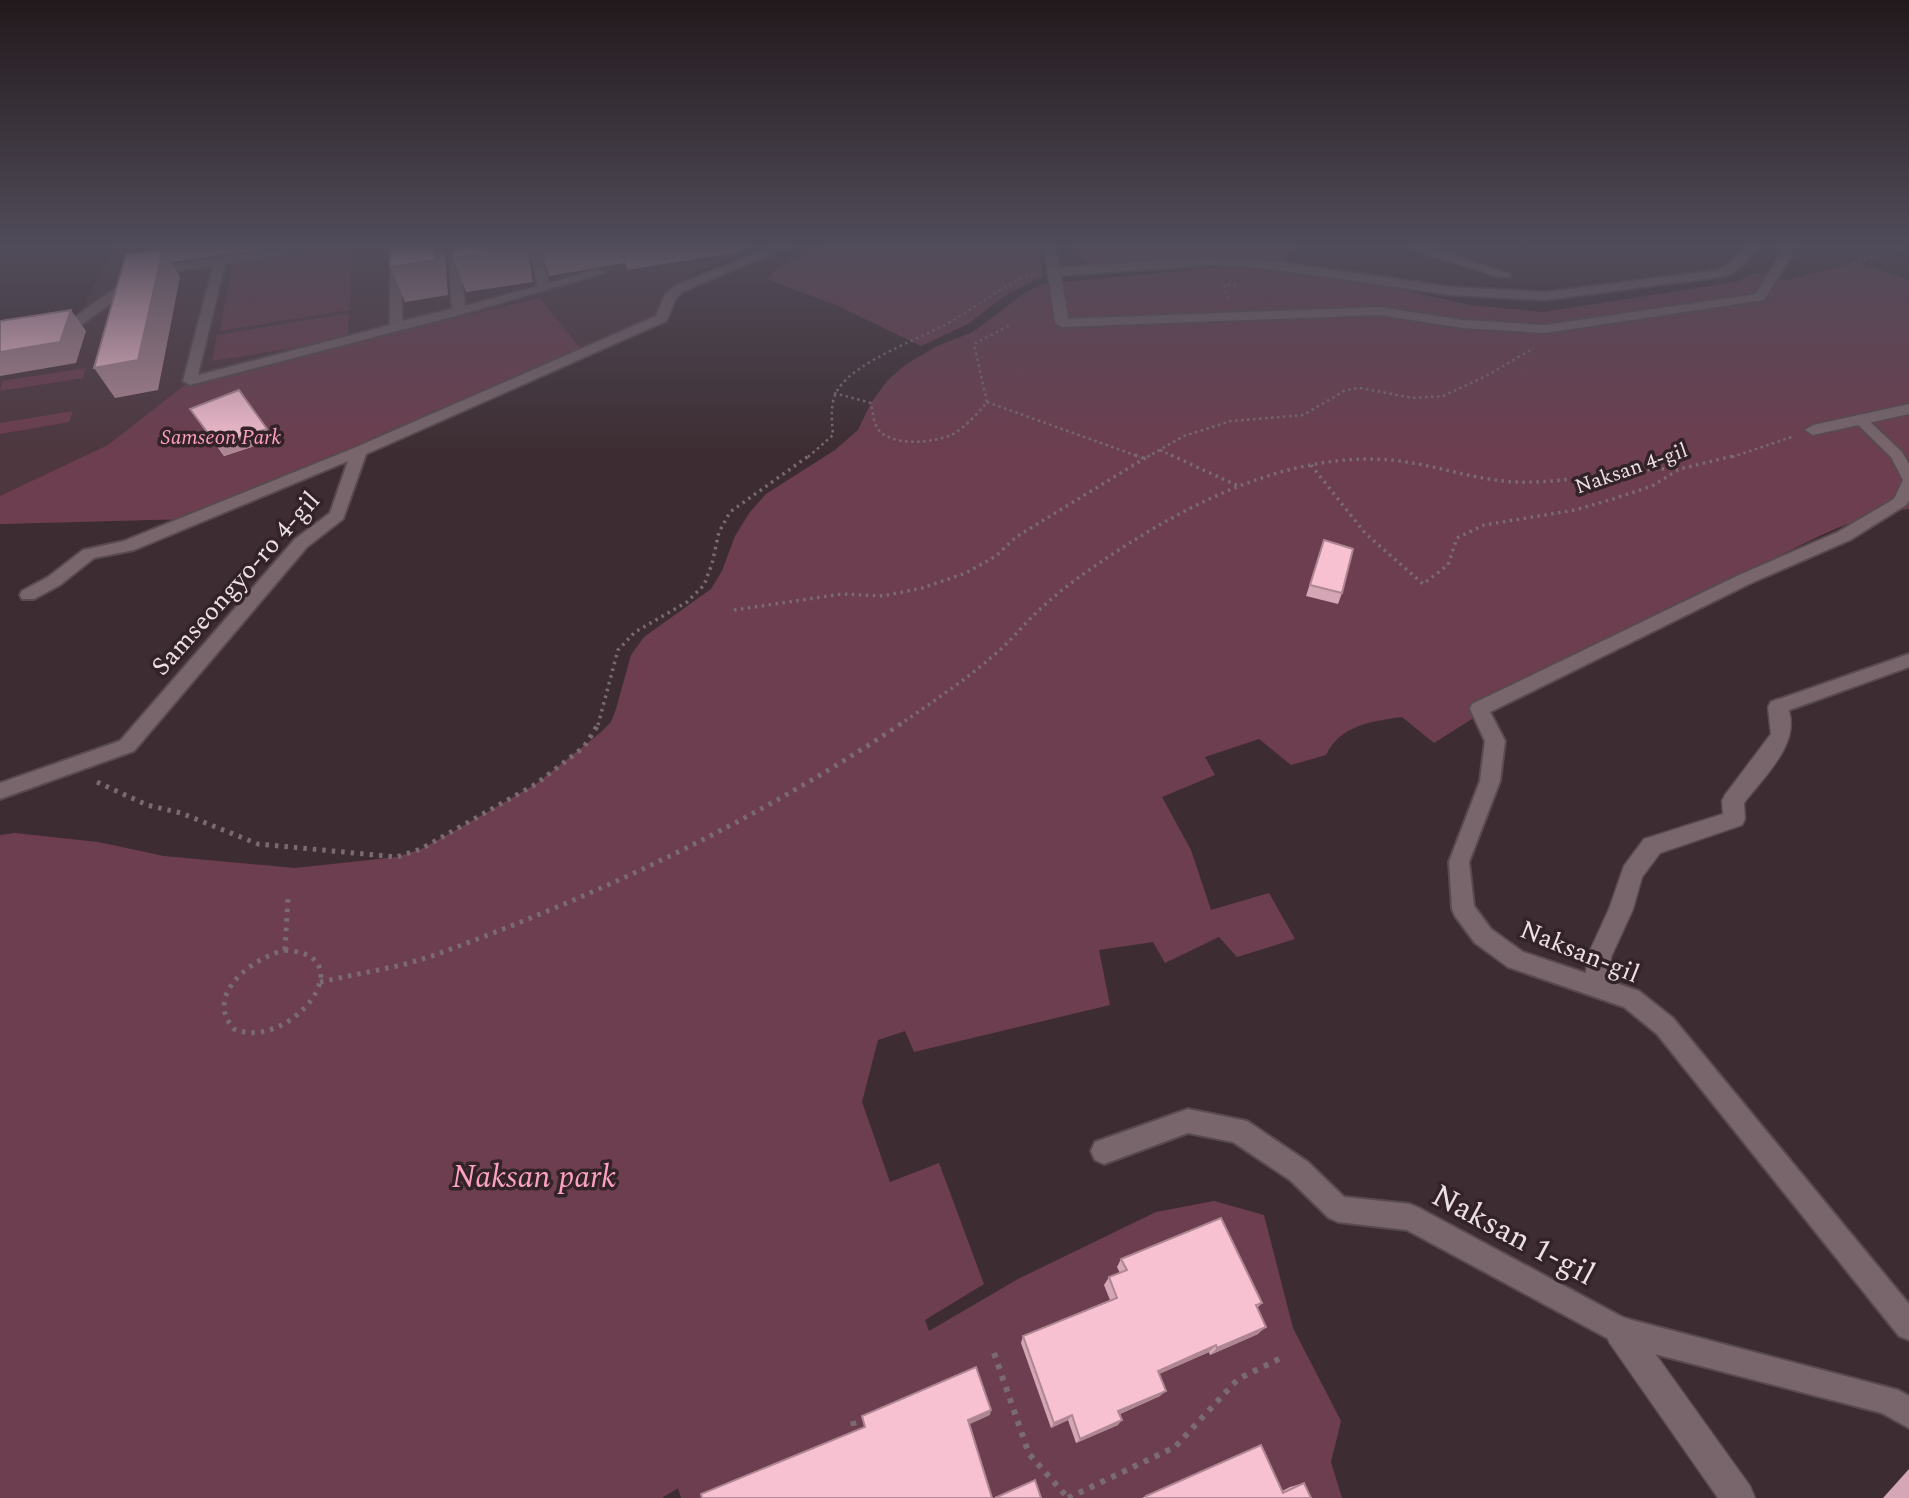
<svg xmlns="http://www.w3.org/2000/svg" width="1909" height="1498" viewBox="0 0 1909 1498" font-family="Spectral,serif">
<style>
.built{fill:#4e373f}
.green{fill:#6d3e4f}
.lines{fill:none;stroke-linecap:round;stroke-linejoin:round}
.lane-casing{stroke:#584a4e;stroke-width:4}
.street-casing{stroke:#584a4e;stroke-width:3}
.path-far3{stroke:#796b6f;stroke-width:2.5;stroke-dasharray:2.5 3.5;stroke-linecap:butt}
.path-far2{stroke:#796b6f;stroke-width:3.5;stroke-dasharray:2.5 4.5;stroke-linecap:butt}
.path-far1{stroke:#796b6f;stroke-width:5;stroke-dasharray:3.5 6;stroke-linecap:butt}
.path{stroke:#796b6f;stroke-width:6;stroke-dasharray:5 7;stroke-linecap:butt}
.lane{fill:#79666c;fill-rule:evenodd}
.street{fill:#79666c;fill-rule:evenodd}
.wall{fill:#d5a6b5}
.shaded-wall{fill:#ae8793}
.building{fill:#f8c1d2;stroke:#ae8793;stroke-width:2}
.labels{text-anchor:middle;stroke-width:7;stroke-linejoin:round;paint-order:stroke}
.far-park-label{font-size:21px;font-style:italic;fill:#fca1c0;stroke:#332328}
.far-street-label{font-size:21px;fill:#ebe0e3;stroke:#332328}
.street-label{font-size:26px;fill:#ebe0e3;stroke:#332328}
.near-park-label{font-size:32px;font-style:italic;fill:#fca1c0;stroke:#332328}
.near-street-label{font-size:32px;fill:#ebe0e3;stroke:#332328}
</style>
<rect width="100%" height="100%" fill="#3d2d32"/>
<!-- built -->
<path class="built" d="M114 246H756L694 273 662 295 655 316 187 519 0 524V333L79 316Z"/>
<!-- green -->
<path class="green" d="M352 246 350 310 220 331 233 262Z
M822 246H1039L1043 276 1006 295 968 324 921 346 838 306 767 279 778 267Z
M1077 246H1292L1295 253 1287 254 1282 260 1252 258 1099 268 1082 261Z
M1857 262 1909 280V509C1869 511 1827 532 1791 550L1524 686 1434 743 1402 717C1373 721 1340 725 1326 755L1291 765 1259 739 1205 757 1215 775 1162 797 1191 850 1211 910 1269 893 1295 939 1237 957 1219 937 1165 963 1153 942 1099 950 1110 1005 914 1052 905 1031 878 1040 862 1102 890 1182 939 1163 984 1284 925 1320 929 1331 1018 1279 1156 1212 1214 1201 1264 1215 1293 1328 1341 1421 1331 1462 1342 1498H681L678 1488 662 1498H0V835L15 833 98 842 164 856 295 868 397 857 421 849 454 831 536 784 600 733 611 722 616 709 631 655 644 637 711 589 722 571 735 536 750 512 766 494 835 450 858 430 871 403 887 381 905 365 937 346 973 332 1026 292 1043 284 1212 268 1256 269 1367 282 1470 305 1543 312 1736 282 1754 273 1787 280Z
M540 298 580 348 187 519 0 524V496L108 445 190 381Z
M349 313 348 339 212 361 217 335Z
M86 368 83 378 0 391 2 381Z
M73 411 69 422 0 434V423Z"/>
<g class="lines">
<defs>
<path id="lane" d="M301 246H329L323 249 225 264 198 375 390 325V246H402V321L452 309 447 246H459L465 306 537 286 529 246H541L548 283 599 269 605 273 463 314 190 385 183 381 213 266 149 275 80 326 54 331 48 327 71 320 141 269Z
M774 246H789L682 292 676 298 666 321 366 454 343 519 307 547 134 751 0 799V783L120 741 295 539 330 513 348 461 134 550 94 558 60 585 34 599H22L20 595 22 591 48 577 83 550 124 541 354 448 656 316 664 296 674 286Z
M1747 246H1759L1741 267 1726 276 1546 300 1451 295 1271 269 1211 265 1053 276 1047 272 1053 268 1211 257 1271 261 1451 287 1546 292 1719 270 1733 261Z
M1781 246H1793L1791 256 1764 300 1545 333 1463 328 1379 315 1062 327 1056 323 1062 319 1379 307 1463 320 1545 325 1756 294 1779 256Z
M1859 415 1864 416 1902 452 1909 464V501L1906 505 1850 540 1751 583 1490 712 1505 741 1500 781 1469 862 1474 906 1491 929 1523 952 1639 991 1673 1018 1909 1304V1340L1899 1336 1657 1034 1624 1007 1508 967 1475 943 1455 916 1452 909 1449 862 1480 781 1485 741 1470 709 1472 704 1739 575 1838 532 1894 499 1903 480 1891 457 1852 419Z
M1909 654V667L1778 714 1771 712 1769 707 1771 702Z
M1188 1109 1247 1121 1308 1162 1344 1197 1410 1204 1419 1208 1624 1318 1898 1390 1909 1396V1428L1882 1413 1620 1345 1407 1230 1338 1222 1329 1218 1290 1180 1233 1142 1188 1133 1104 1164 1095 1160 1091 1151 1095 1142Z"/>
<path id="street" d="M1044 246H1056L1069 323 1067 326 1062 327 1055 323Z
M1407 246H1425L1511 274 1509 277H1499L1409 249Z
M1909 404V414L1813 435 1805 430 1813 425Z
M1778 699 1785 702C1806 739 1765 775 1744 803L1745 819 1742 825 1660 853 1642 877 1633 909 1611 957 1609 986 1606 994 1597 997 1588 994 1585 986 1587 957 1609 909 1624 866 1644 839 1723 814 1722 801 1725 795 1771 734 1768 707 1771 702Z
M1620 1316 1631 1320 1750 1486 1755 1498H1718L1609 1342 1605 1331 1609 1320Z"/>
</defs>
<!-- lane casing -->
<use href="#lane" class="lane-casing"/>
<!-- street casing -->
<use href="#street" class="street-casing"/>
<!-- path-far3 -->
<path class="path-far3" d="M1853 263 1909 247
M1228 299 1224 285H1236
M834 393 871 403C873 412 873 422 878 429 891 447 933 443 951 435 965 428 977 414 987 402L974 344 1012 324
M987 402 1140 457
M1160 450 1175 457
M808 457 833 435C832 419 829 402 839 388 856 361 924 337 954 320 981 304 1003 285 1033 274
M1147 457 1184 436 1231 421 1303 415 1346 390 1360 388 1413 398 1443 396 1488 375 1534 348
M1732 457 1792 437"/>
<!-- path-far2 -->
<path class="path-far2" d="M1135 455 1143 458
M1171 455 1238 486
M1311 465 1365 533 1423 584 1448 565 1457 538 1484 525 1575 510 1613 499 1652 486 1680 469 1737 455
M734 610 842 594 883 596 922 588 966 573 996 556 1016 537 1150 455
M598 725 618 650 635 632 687 602 704 585 712 564 719 532 730 512 810 455
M899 725C934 701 970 677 1001 649 1014 637 1025 623 1038 611 1055 595 1073 581 1092 568 1177 509 1284 451 1391 460 1433 464 1474 480 1516 482 1571 484 1625 467 1680 469"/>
<!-- path-far1 -->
<path class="path-far1" d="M97 782 147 805 181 813 258 844 397 857 421 849 536 784 584 747 599 723
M285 950C292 951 301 952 307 955 350 975 283 1050 234 1029 202 994 255 957 285 950Z
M285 950 288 898
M320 982 402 965 432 956C597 896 757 821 902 723"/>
<!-- path -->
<path class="path" d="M994 1353 1029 1454 1068 1498
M853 1421 855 1435
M1068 1498 1175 1447 1238 1379 1281 1358"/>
<!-- lane -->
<use href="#lane" class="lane"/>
<!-- street -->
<use href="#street" class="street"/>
</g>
<!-- wall -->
<path class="wall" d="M190 409 273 440 224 456Z
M1324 540 1342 593 1338 604 1306 596Z
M1121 1259 1262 1303 1257 1308 1258 1334 1210 1355 1209 1352 1159 1374 1160 1396 1120 1414 1118 1425 1076 1443 1068 1420 1051 1428 1021 1343 1023 1336 1110 1300 1104 1285 1109 1277 1120 1273 1117 1267Z
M1909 1469V1498H1883Z
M1304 1483 1311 1498H1142L1146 1496 1282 1491 1290 1487Z"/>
<!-- shaded-wall -->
<path class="shaded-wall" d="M148 246H285L171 262 180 277 158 390 115 398 94 368 159 264Z
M434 246H445L448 295 405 302 390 267Z
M522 246H527L533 282 466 292 453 258Z
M540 246H620L625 263 549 276Z
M621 246H739L740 252 627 270Z
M71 310 86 331 76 363 0 376V352Z
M267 429 273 440 224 456 217 445Z
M1266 1327 1258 1334 1210 1355 1217 1348Z
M1216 1345 1209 1352 1152 1377 1158 1371Z
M1166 1391 1160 1396 1114 1416 1118 1411Z
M991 1410 990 1415 968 1425V1420Z
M1072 1415 1068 1420 1051 1428 1054 1423Z
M1122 1420 1118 1425 1076 1443 1080 1439Z"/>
<!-- building -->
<path class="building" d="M390 246H434L435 260 390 267Z
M452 246H522V248L453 258Z
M163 249 138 360 94 368 126 254Z
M71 310 60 342 0 352V321Z
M239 390 267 429 217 445 190 409Z
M1324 540 1353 549 1342 593 1310 585Z
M1221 1218 1262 1303 1256 1305 1266 1327 1217 1348 1216 1345 1158 1371 1166 1391 1118 1411 1122 1420 1080 1439 1072 1415 1054 1423 1023 1336 1117 1298 1109 1277 1127 1270 1121 1259Z
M976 1367 991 1410 968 1420 992 1498H702L701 1494 865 1427 862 1416Z
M1261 1445 1283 1493 1304 1483 1311 1498H1147L1146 1496Z
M1035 1480 1041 1498H995Z"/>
<!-- sky -->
<linearGradient id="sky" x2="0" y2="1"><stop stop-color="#22191c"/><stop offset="0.54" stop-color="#514c5a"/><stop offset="1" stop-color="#514c5a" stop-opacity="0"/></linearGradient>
<rect width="1909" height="455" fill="url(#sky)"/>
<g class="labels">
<!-- far-park labels -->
<g class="far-park-label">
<text x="221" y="444">Samseon Park</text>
</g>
<!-- far-street labels -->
<g class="far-street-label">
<text transform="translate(1631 468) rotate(-19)" y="7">Naksan 4-gil</text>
</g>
<!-- street labels -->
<g class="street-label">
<text transform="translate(235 583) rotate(-48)" y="9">Samseongyo-ro 4-gil</text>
<text transform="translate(1580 951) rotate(22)" y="9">Naksan-gil</text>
</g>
<!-- near-park labels -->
<g class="near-park-label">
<text x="534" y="1187">Naksan park</text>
</g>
<!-- near-street labels -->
<g class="near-street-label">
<text transform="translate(1514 1234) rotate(28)" y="11">Naksan 1-gil</text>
</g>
</g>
</svg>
